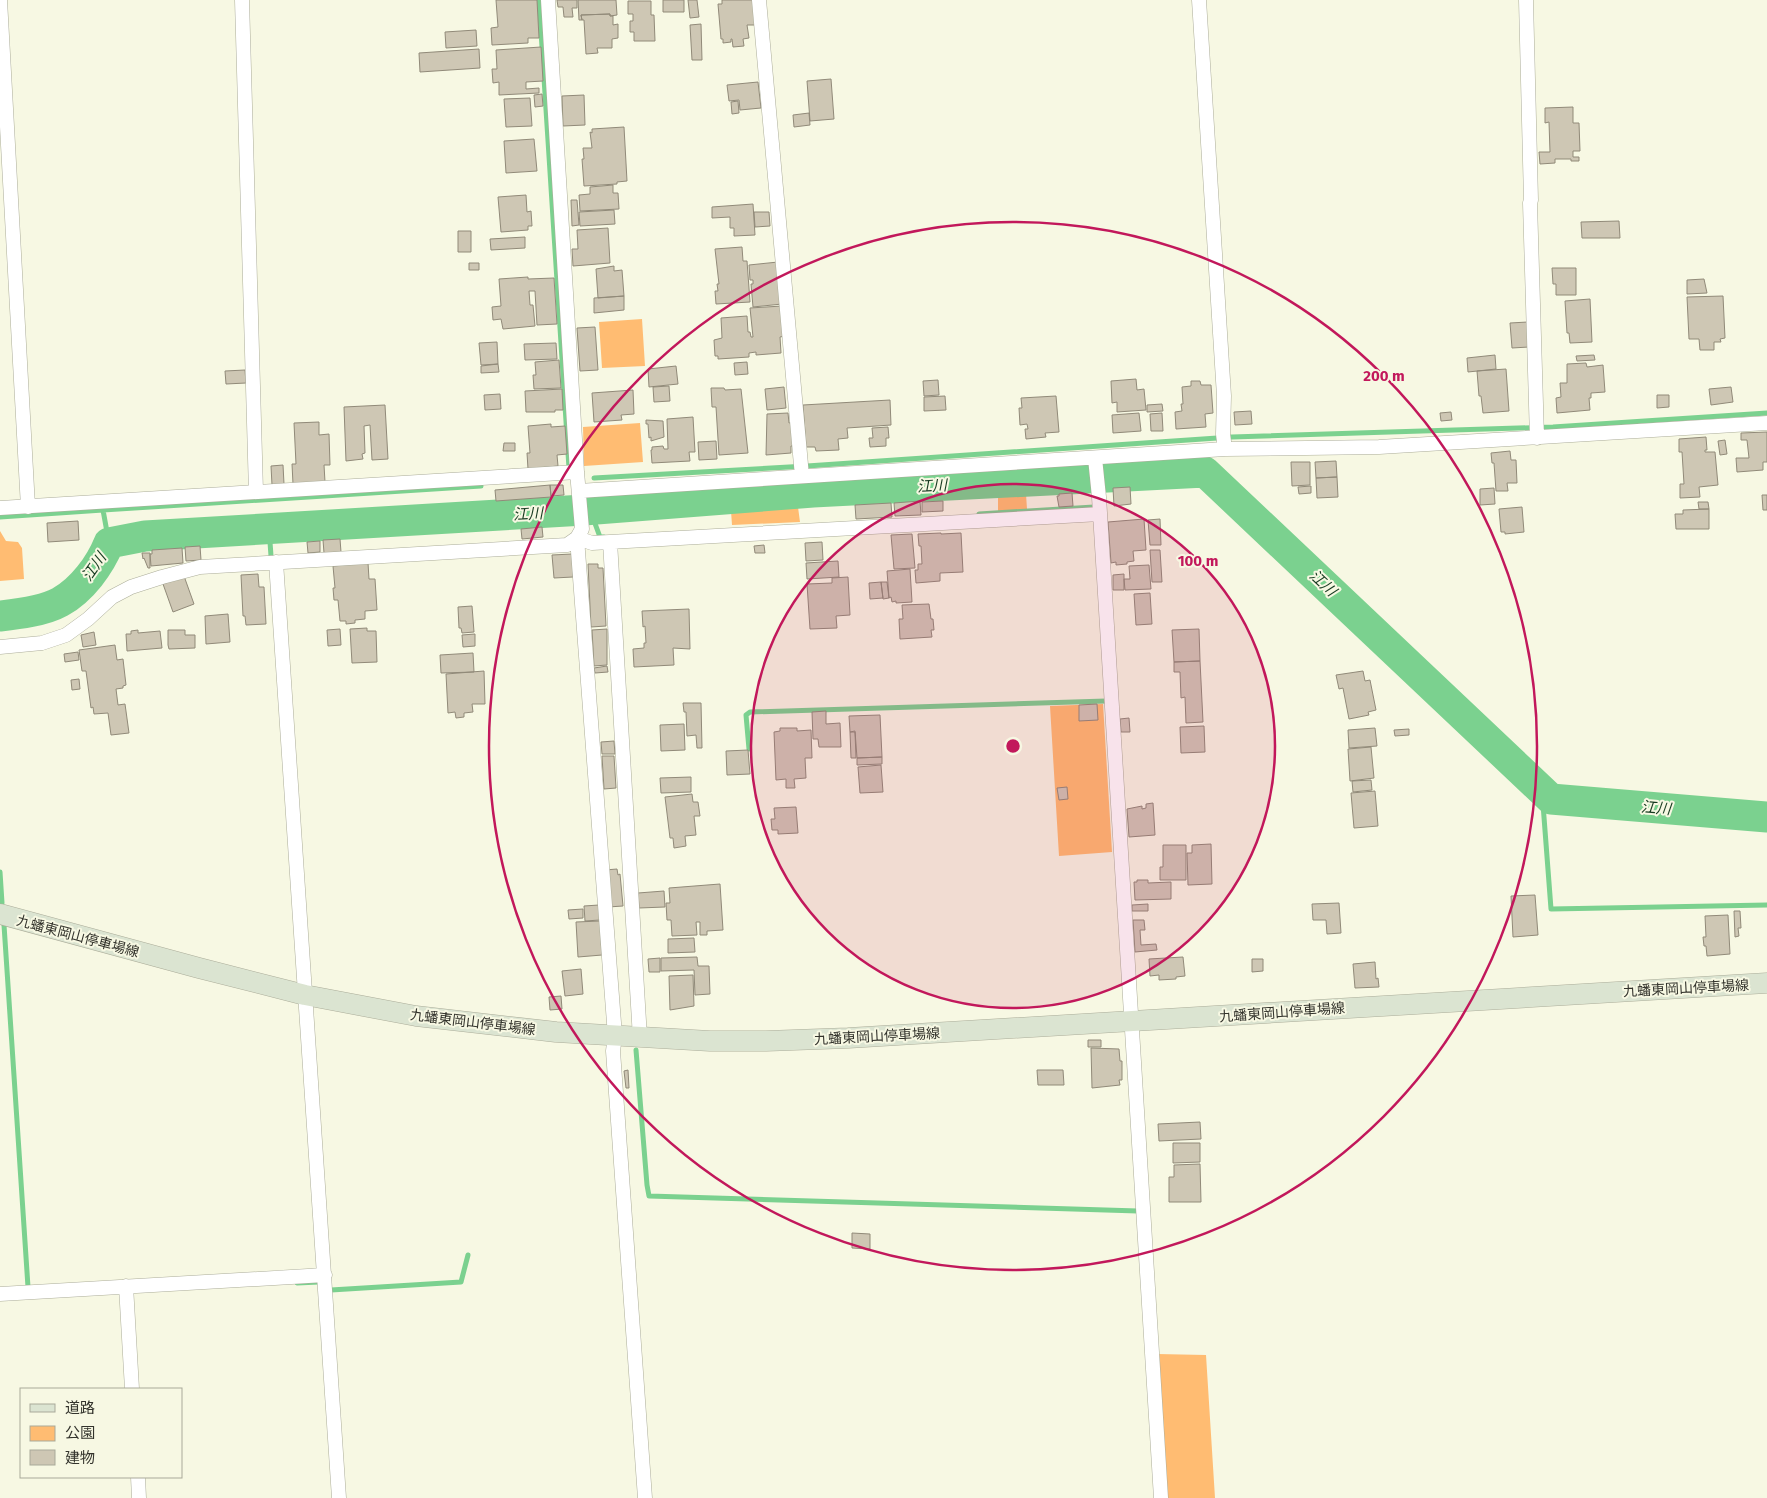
<svg xmlns="http://www.w3.org/2000/svg" width="1767" height="1498" viewBox="0 0 1767 1498" font-family="'Fira Sans','Noto Sans JP',sans-serif">
<style>
.green{fill:#ffbc72}
.lines{fill:none;stroke-linecap:round;stroke-linejoin:round}
.stream{stroke:#7bd18f;stroke-width:5}
.river{stroke:#7bd18f;stroke-width:31}
.building{fill:#cec7b4;stroke:#918a79}
.street-casing{stroke:#acad9a;stroke-width:15}
.secondary-casing{stroke:#acad9a;stroke-width:21}
.street{stroke:#fff;stroke-width:14}
.secondary{stroke:#dbe4d1;stroke-width:20}
.ring{fill:none;stroke:#c2185b;stroke-width:2.5}
.labels{text-anchor:middle;stroke-width:4;stroke-linejoin:round;paint-order:stroke}
.street-label{font-size:14px;fill:#33332c;stroke:#f7f8e3}
.water-label{font-size:15px;font-style:italic;fill:#163a20;stroke:#f7f8e3}
.centre{fill:#c2185b;stroke:#f7f8e3;stroke-width:2.5}
.ring-label{font-size:15px;text-anchor:middle;font-weight:bold;fill:#c2185b;stroke:#f7f8e3;stroke-width:4;stroke-linejoin:round;paint-order:stroke}
</style>
<rect width="100%" height="100%" fill="#f7f8e3"/>
<!-- green -->
<path class="green" d="M642 319 645 366 602 368 599 322Z
M640 423 643 462 584 466 583 427Z
M1026 494 1027 509 998 512V496Z
M798 507 800 522 732 525 731 511Z
M0 531 6 541 18 542 22 548 24 579 0 581Z
M1103 704 1112 852 1059 856 1050 706Z
M1157 1354 1206 1355 1215 1498H1165Z"/>
<g class="lines">
<!-- stream -->
<path class="stream" d="M539 0 569 468
M594 478 807 466 1232 437 1553 427 1767 413
M103 510 481 486
M590 510 600 537H604
M979 514 1094 507
M0 517 103 510 109 543
M269 528 271 556
M749 749 746 715 750 712 1106 701
M1542 791 1551 909 1767 905
M0 872 2 903
M4 925 28 1287
M636 1050 647 1185 649 1196 1138 1211
M297 1283 319 1282
M331 1290 461 1282 468 1255"/>
<!-- river -->
<path class="river" d="M0 616C18 614 44 611 60 602 82 590 100 565 109 543L145 536 584 510 813 492 1205 472 1551 799 1767 817"/>
</g>
<!-- building -->
<path class="building" d="M496 0H537L539 38H528V43L492 45 491 28 498 27Z
M557 0H577V8H572L573 17H564L563 7H558Z
M578 0H616L617 15 610 16V14L581 15 582 20H579Z
M663 0H684V12H663Z
M688 0H697L699 17 690 18Z
M722 0H754L756 25H747L749 38 743 39 744 46 733 47 732 39H731V42L723 43V39H721L718 4H722Z
M628 1H651V15H654L655 41H634V32H630V21H633V14H628Z
M610 14V16H613V25L618 24V38L612 39V48H597L598 53 586 54 584 20H582L581 15Z
M701 24 702 60H692L690 25Z
M476 30 477 46 446 48 445 32Z
M541 47 543 81 526 82V89L539 88V93L499 95V82L493 83 492 69H497L496 50Z
M479 49 480 68 420 72 419 53Z
M831 79 834 119 810 121 807 81Z
M758 82 761 108 740 110 739 100 729 101 727 85Z
M542 94 543 106 535 107 534 95Z
M584 95 585 125 563 126 562 96Z
M530 98 532 126 506 127 504 99Z
M738 101 739 113 732 114 731 102Z
M1573 107V123H1579L1580 151H1573V157H1579V161H1571V159H1555V163L1540 164 1539 152H1550L1549 122 1545 123V108Z
M809 113 810 125 794 127 793 115Z
M624 127 627 181 617 182V184L584 186 582 159H584L583 148H592L590 132 592 133V129Z
M534 139 537 171 506 173 504 141Z
M613 185V193H618L619 209 580 211 579 195 590 194V187Z
M526 195 527 212 531 211 532 226H528V230L501 232 498 197Z
M571 200H577L579 225 572 226Z
M753 204 755 235 734 236V228H730V217L712 218V207Z
M614 210 615 224 580 226 579 212Z
M754 212H769L770 226 755 227Z
M1619 221 1620 238H1582L1581 222Z
M608 228 610 263 573 266 572 249H578L577 230Z
M458 231H471V252H458Z
M525 237V248L491 250 490 239Z
M742 247 743 261H747L750 302 716 304 715 291H718L717 284H719L715 249Z
M778 262 782 304 753 307 751 284H753V280H750L749 265Z
M469 263H479V270H469Z
M614 266V271L622 270 624 296 598 298 596 269Z
M1552 268H1576V295H1556V284H1553Z
M528 277V279L554 278 557 324 537 325 535 291H529L530 305H533L535 326 503 329 501 319 493 320 492 307 501 306 499 279Z
M1704 279 1707 293 1687 294V280Z
M624 296V310L594 313V298Z
M1723 296 1725 338 1720 339 1721 342H1714V350H1700L1699 339H1689L1687 297Z
M1590 299 1592 342 1570 343 1569 333H1567L1565 301Z
M782 306 785 336 780 337 781 353 756 355V352L749 353V357L718 359V356H715L714 340 722 338 721 318 747 316 748 332H750L751 337H753L750 308Z
M1528 322 1529 347 1512 348 1510 323Z
M595 327 598 370 580 371 577 328Z
M497 342 498 364 481 365 479 343Z
M556 343 557 359 525 360 524 344Z
M1495 355 1496 369 1468 372 1467 358Z
M1594 355 1595 360 1577 361 1576 356Z
M559 360 561 388 534 389 533 375H536L535 362Z
M747 362 748 374 735 375 734 363Z
M1586 363 1587 367 1603 365 1605 392 1591 393V398H1589L1590 410 1557 413 1556 398 1561 397 1560 383H1567V364Z
M498 364 499 372 481 373V366Z
M676 366 678 384 649 387 648 369Z
M1506 369 1509 411 1483 413 1481 396H1479L1477 371Z
M245 370 246 383 226 384 225 371Z
M1136 379 1137 390 1144 389 1146 410 1117 412V402L1112 403 1111 381Z
M938 380 939 395 924 396 923 381Z
M1191 381H1200L1201 385H1211L1213 413 1205 414 1206 427 1176 429 1175 412 1182 411 1181 404H1183L1182 387 1191 386Z
M669 386 670 401 654 402 653 387Z
M784 387 786 408 767 410 765 389Z
M1731 387 1733 402 1711 405 1709 389Z
M711 388H724L725 390 741 389 748 453 719 455 716 407H712Z
M562 389 563 410H555V412H526L525 391Z
M633 390 634 414 621 415 622 420 594 422 592 393Z
M500 394 501 409 485 410 484 395Z
M1657 395H1669V407L1657 408Z
M945 396 946 410 924 411V397Z
M1056 396 1059 432 1045 433 1046 437 1026 439 1025 429H1028L1027 424 1020 425 1019 408H1022L1021 398Z
M890 400 891 425 847 428 848 438 838 439 839 450 816 451 815 447H806L803 405Z
M1162 404 1163 411 1147 412V405Z
M385 405 388 459 372 460 370 425 364 426 365 453 362 454 363 459 346 461 344 407Z
M1251 411 1252 424 1235 425 1234 412Z
M1451 412 1452 420 1441 421 1440 413Z
M788 413 789 423 793 422 795 446H791V453L766 455 767 414Z
M1139 413 1141 431 1113 433 1112 415Z
M1162 413 1163 431H1151L1150 414Z
M693 417 695 452H689L690 461 652 463 651 450H652V447L663 446 664 449H668L667 419Z
M646 420 663 421 664 437 651 441V437L649 438 648 424H646Z
M319 422V435L329 434 330 465H324L325 482 293 484 292 464H296L294 423Z
M551 424V427L565 426 567 454 557 455 558 466 528 469 527 453H530L528 426Z
M888 427 889 438H886V446L870 447 869 438H873L872 428Z
M1767 432V462H1763V470L1737 472 1736 458H1749L1747 440H1741V433Z
M1706 437 1707 450H1705V452H1715L1718 485 1699 487 1700 497 1680 498V484H1684L1682 452H1679V439Z
M1725 440 1727 454 1720 455 1718 441Z
M716 441 717 459 699 460 698 442Z
M504 443H515V451H503Z
M1510 451 1511 460H1516L1517 483H1507L1508 491H1496L1494 463H1492L1491 453Z
M1336 461 1337 477 1316 478 1315 462Z
M1291 462H1310V485L1292 486Z
M283 465 284 484 272 485 271 466Z
M1337 477 1338 497 1317 498 1316 478Z
M550 485H563L564 495 551 496Z
M550 485 551 497 496 501 495 490Z
M1311 486V493L1299 494 1298 487Z
M1130 487 1131 504 1114 506 1113 488Z
M1494 488 1495 504 1480 505V489Z
M1072 493 1073 506 1059 507 1057 496H1059V494Z
M1762 495H1767V510H1763Z
M920 501 921 515 895 516 894 503Z
M943 501V511L922 512V502Z
M1698 502H1708L1709 509H1699Z
M891 503 892 517 856 519 855 505Z
M1522 507 1524 532 1505 534V532H1501L1499 509Z
M1709 509V529H1676L1675 514H1683V510Z
M1144 519 1146 550 1133 551 1134 561 1127 562V564L1116 565V562L1111 563 1108 522Z
M1160 519 1161 545H1150L1148 520Z
M78 521 79 540 48 542 47 523Z
M542 527 543 537 522 539 521 529Z
M941 533V534L961 533 963 572 940 573V581L916 583 915 570H918V564H922L921 546H919L918 534Z
M912 534 915 568 894 569 891 535Z
M340 539 341 552 324 553 323 540Z
M320 541V552L308 553 307 542Z
M822 542 823 560 806 561 805 543Z
M764 545 765 553H755L754 546Z
M200 546 201 560 186 561 185 547Z
M182 548 183 563 151 566 150 554H152V550Z
M1150 550H1160L1162 582H1152Z
M142 553H150V568H148L144 558 143 559Z
M572 554 573 577 554 578 552 555Z
M838 561 839 577 807 579 806 563Z
M368 563 369 579H375L377 610 365 611V619L355 620V623L346 624V621H340L338 600H334L333 588H335L333 566Z
M588 564H598V568H603L606 626 591 627Z
M1149 565 1151 589 1125 590 1124 579H1130L1129 566Z
M910 569 912 602 896 603V601L892 602 891 597 889 598 887 571Z
M258 574 259 587H264L266 624 246 625 245 616H243L241 575Z
M1124 574V590H1113V575Z
M184 576 194 604 173 612 163 584Z
M848 577 850 615 836 616 837 628 810 629 807 584 832 583V578Z
M881 582H887L889 598 883 599Z
M881 582 883 598 870 599 869 583Z
M1150 593 1152 624 1136 625 1134 594Z
M929 604 931 619H933L934 630H931L932 637 900 639 899 619H903L902 605Z
M472 606 474 632 462 633 461 628H459L458 607Z
M689 609 690 649 673 648 674 665 634 667 633 649 644 648V643H646L645 626 643 627 642 611Z
M228 614 230 642 206 644 205 616Z
M367 628V631H376L377 662 352 663 350 629Z
M340 629 341 645 328 646 327 630Z
M607 629V665L594 666 592 630Z
M1199 629 1200 661 1174 662 1172 630Z
M138 630V633L160 631 162 648 127 651 126 634H131V631Z
M168 630H185V635H195V648L169 649 168 645Z
M94 632 96 645 83 647 81 635Z
M475 634V646L463 647 462 635Z
M115 645 117 660 123 659 126 685 123 686V688L116 689 118 705 125 704 129 733 111 735 108 713 94 714 93 707 91 708 86 671H82L79 650Z
M78 652 79 660 65 662 64 654Z
M473 653 474 672 441 673 440 655Z
M1200 661 1203 722 1186 723 1185 697 1181 698 1180 672H1174V662Z
M607 666 608 672 595 673 594 668Z
M484 671 485 704H472L473 712 464 713V717L456 718 455 712 448 713 446 674Z
M1363 671 1365 681 1370 680 1376 710 1368 712 1369 715 1349 719 1343 688 1339 689 1336 675Z
M79 679 80 689 72 690 71 680Z
M683 703H701L702 748H697L696 735 687 736 686 712H684Z
M1097 704 1098 720 1079 721V705Z
M826 711V724L840 723 841 747H819L818 739H813L812 712Z
M880 715 882 757 857 758 855 731 850 732 849 716Z
M1129 718 1130 732H1121L1120 719Z
M684 724 685 750 661 751 660 725Z
M1204 726 1205 752 1181 753 1180 727Z
M780 728H797V731L811 730 812 758H805L806 778 794 779 795 788H786V779L776 780 774 732 780 731Z
M1375 728 1377 746 1349 748 1348 730Z
M1409 729V735L1395 736 1394 730Z
M850 732H855L856 758H851Z
M614 741 615 754H602L601 742Z
M1371 747 1374 778 1350 781 1348 749Z
M748 750 750 774 727 775 726 751Z
M602 756H614L616 788 604 789Z
M882 757V764L857 765V758Z
M881 765 883 792 860 793 858 767Z
M691 777V792L661 793 660 778Z
M1371 780 1372 790 1353 792 1352 781Z
M1067 787 1068 799 1059 800 1057 788Z
M1375 791 1378 826 1354 828 1351 793Z
M692 794 693 802H698L700 816H694L696 835 685 836 686 846 674 848 673 838H670L665 797Z
M1153 803 1155 835 1129 837 1127 809 1142 806V809L1146 808V804Z
M796 807 798 833 778 834V830H772L771 819H775L774 808Z
M1211 844 1212 884 1188 885 1187 853H1192V845Z
M1163 845H1186V880H1160V867H1163Z
M617 869 618 875 620 874 623 906 608 907 605 870Z
M1137 880H1148V883L1171 882V899L1135 900 1134 882H1137Z
M720 884 723 930 707 931V935H700V922H696L697 935 672 936 671 920H667L666 903H670L669 888Z
M664 891 665 907 639 908 638 893Z
M1535 895 1538 935 1513 937 1511 896Z
M1339 903 1341 933 1327 934 1326 920H1313L1312 904Z
M1148 904V911H1132V905Z
M599 905 600 920 585 921 584 906Z
M583 909V918L569 919 568 910Z
M1734 911H1740L1741 928H1738L1739 936 1735 937Z
M1728 915 1730 954 1707 956 1706 946H1704L1703 937H1706L1705 916Z
M1133 920H1144L1145 930H1140L1141 945 1156 944 1157 950 1135 952Z
M600 921 602 955 578 957 576 922Z
M694 938 695 952 668 953V939Z
M697 957 698 966H709L710 994 695 995 694 970 661 971V958Z
M1183 957 1185 976 1176 977V979L1159 980V975L1150 976 1149 959Z
M660 958V972H649L648 959Z
M1252 959H1263V971L1252 972Z
M1375 962 1376 979 1378 978 1379 987 1355 988 1353 964Z
M581 969 583 994 565 996 562 971Z
M693 975 694 1006 670 1010 669 976Z
M561 996 562 1009 550 1010 549 997Z
M1088 1040H1101V1047H1088Z
M1091 1048 1119 1049 1120 1061H1122V1080H1119L1120 1085 1092 1088Z
M628 1070 629 1088H626L624 1071Z
M1037 1070H1063L1064 1085H1038Z
M1200 1122 1201 1139 1159 1141 1158 1124Z
M1173 1143H1200V1162L1173 1163Z
M1200 1164 1201 1202H1169V1177H1174V1165Z
M852 1233 870 1234V1249L852 1248Z"/>
<g class="lines">
<defs>
<path id="street" d="M0 0 28 507
M242 0 256 492
M759 0 802 476
M1199 0 1224 396 1223 434 1225 449
M1526 0 1531 200 1530 203 1537 438
M1095 458 1099 497 1161 1498
M579 491 1225 449 1379 447 1767 423
M0 508 577 472
M610 542 640 1038
M276 562 339 1498
M0 647 42 643 66 635 88 619 112 597 131 587 162 577 200 567 567 545 577 538 582 529 577 472 548 0
M126 1286 132 1389
M0 1294 325 1275
M138 1477 139 1498
M645 1498 613 1051 615 1036 577 538 592 543 1100 514"/>
<path id="secondary" d="M0 914 199 968 305 995 416 1016 556 1032 710 1041H766L848 1038 1767 983"/>
</defs>
<!-- street casing -->
<use href="#street" class="street-casing"/>
<!-- secondary casing -->
<use href="#secondary" class="secondary-casing"/>
<!-- street -->
<use href="#street" class="street"/>
<!-- secondary -->
<use href="#secondary" class="secondary"/>
</g>
<!-- distance rings -->
<circle cx="1013" cy="746" r="262" fill="#c2185b" fill-opacity=".12"/>
<g class="ring">
<circle cx="1013" cy="746" r="262"/>
<circle cx="1013" cy="746" r="524"/>
</g>
<g class="labels">
<!-- street labels -->
<g class="street-label">
<text transform="translate(78 936) rotate(15)" y="5">九蟠東岡山停車場線</text>
<text transform="translate(1686 988) rotate(-3)" y="5">九蟠東岡山停車場線</text>
<text transform="translate(1282 1012) rotate(-4)" y="5">九蟠東岡山停車場線</text>
<text transform="translate(473 1022) rotate(7)" y="5">九蟠東岡山停車場線</text>
<text transform="translate(877 1036) rotate(-3)" y="5">九蟠東岡山停車場線</text>
</g>
<!-- water labels -->
<g class="water-label">
<text transform="translate(932 486) rotate(-3)" y="5">江川</text>
<text transform="translate(528 514) rotate(-3)" y="5">江川</text>
<text transform="translate(94 567) rotate(-55)" y="5">江川</text>
<text transform="translate(1323 583) rotate(43)" y="5">江川</text>
<text transform="translate(1656 808) rotate(5)" y="5">江川</text>
</g>
</g>
<circle cx="1013" cy="746" r="8" class="centre"/>
<g class="ring-label">
<text x="1384" y="381">200 m</text>
<text x="1198" y="566">100 m</text>
</g>
<!-- legend -->
<rect x="20" y="1388" width="162" height="90" fill="#f7f8e3" stroke="#a9a99a"/>
<rect x="30" y="1404" width="25" height="8" fill="#dbe4d1" stroke="#a9a99a"/>
<text x="65" y="1413" font-size="15" fill="#33332c">道路</text>
<rect x="30" y="1426" width="25" height="15" fill="#ffbc72" stroke="#a9a99a"/>
<text x="65" y="1438" font-size="15" fill="#33332c">公園</text>
<rect x="30" y="1450" width="25" height="15" fill="#cec7b4" stroke="#a9a99a"/>
<text x="65" y="1463" font-size="15" fill="#33332c">建物</text>
</svg>
